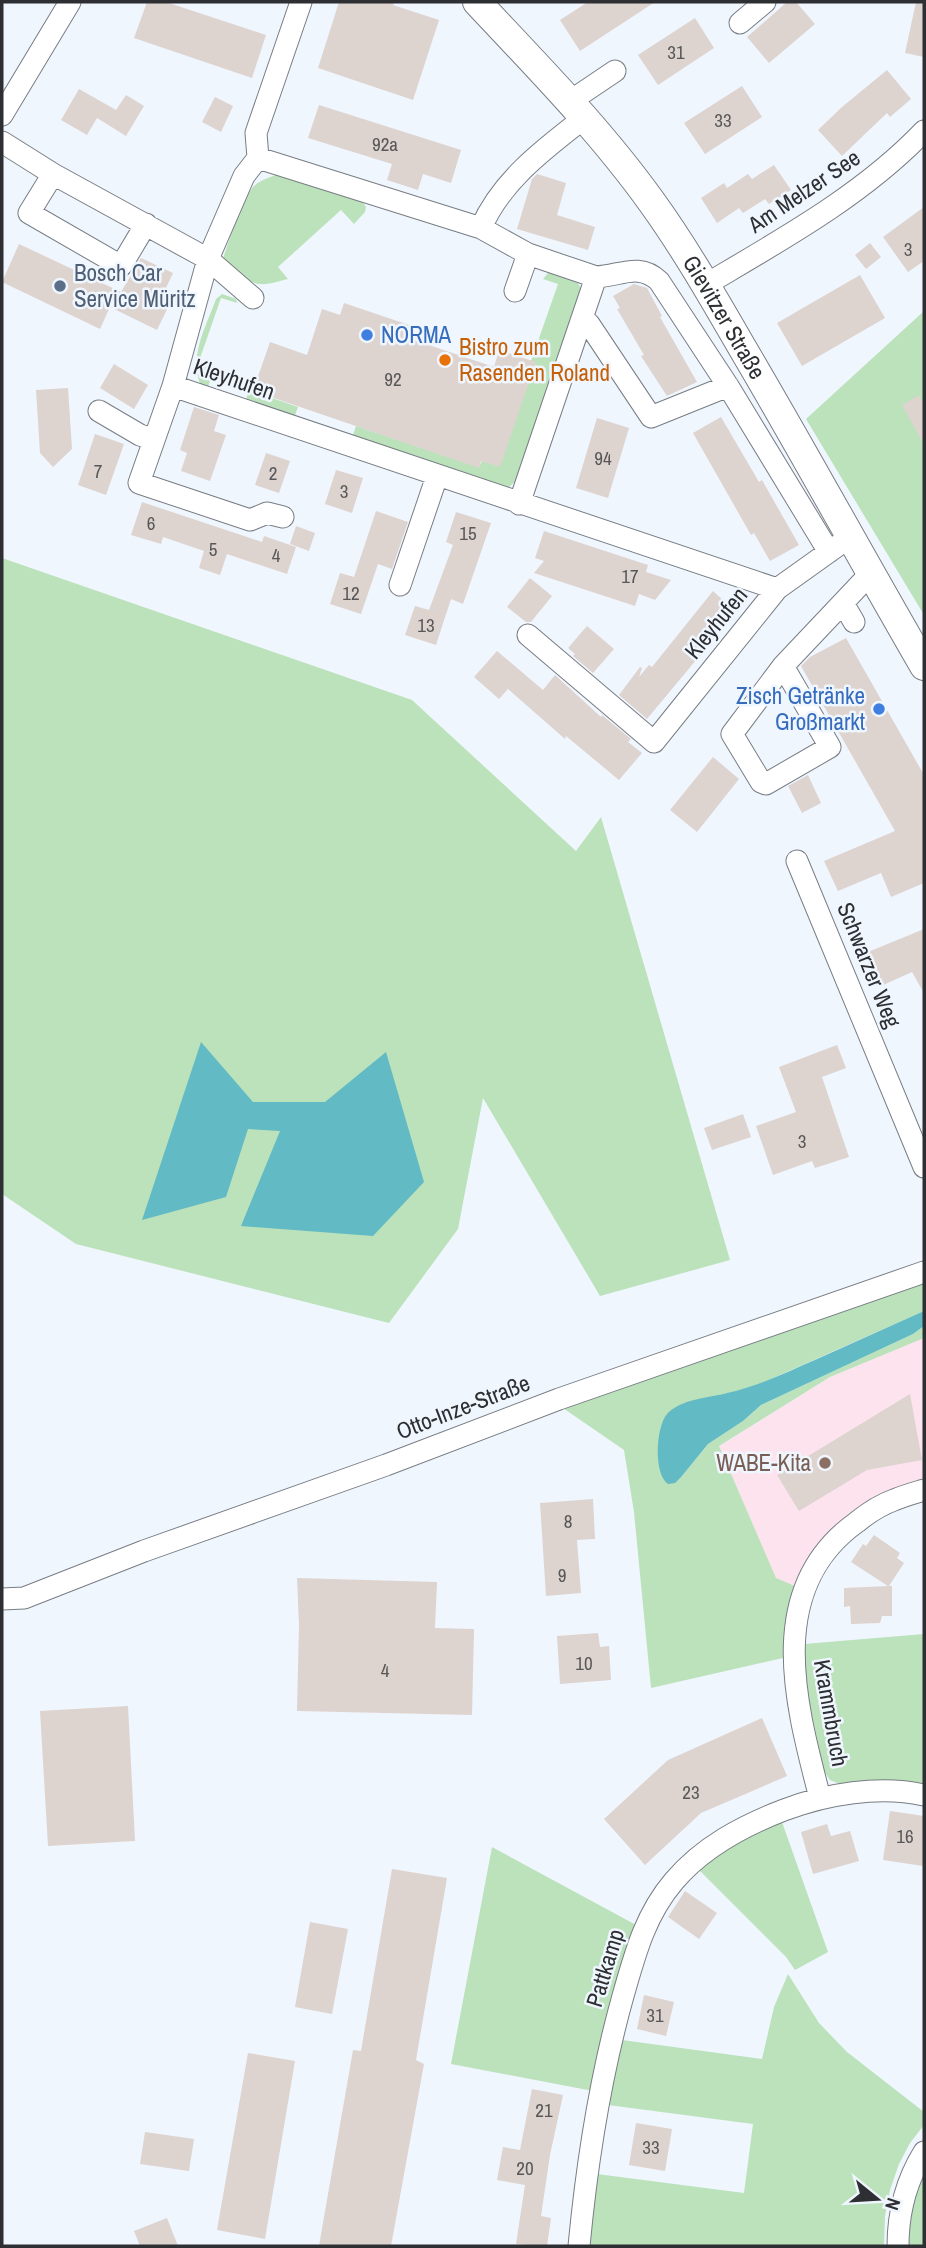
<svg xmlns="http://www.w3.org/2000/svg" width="926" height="2248" viewBox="0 0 926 2248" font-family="'Archivo Narrow',sans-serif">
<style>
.education{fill:#fce3ee}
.green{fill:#bbe2bb}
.water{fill:#62bac4}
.building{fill:#ddd3cf}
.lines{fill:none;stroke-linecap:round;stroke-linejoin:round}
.minor-casing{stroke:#787d84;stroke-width:23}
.major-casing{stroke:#787d84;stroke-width:30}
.minor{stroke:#fff;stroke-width:21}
.major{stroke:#fff;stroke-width:28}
.service-dot{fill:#5c6f8a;stroke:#f0f6fe;stroke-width:2.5}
.shop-dot{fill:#3f7fe0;stroke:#f0f6fe;stroke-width:2.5}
.food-dot{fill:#e8710a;stroke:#f0f6fe;stroke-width:2.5}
.education-dot{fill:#8d6e63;stroke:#f0f6fe;stroke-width:2.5}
.labels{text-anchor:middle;stroke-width:5;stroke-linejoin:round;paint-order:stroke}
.number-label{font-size:19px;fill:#595859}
.street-label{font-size:23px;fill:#2d2f32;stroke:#f0f6fe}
.service-label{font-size:23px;fill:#4e5e75;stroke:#f0f6fe;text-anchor:start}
.shop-label{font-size:23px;fill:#366cbe;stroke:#f0f6fe;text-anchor:start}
.food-label{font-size:23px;fill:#c56008;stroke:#f0f6fe;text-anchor:start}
.education-label{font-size:23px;fill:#785e54;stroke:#f0f6fe;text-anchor:end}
</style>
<rect width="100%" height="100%" fill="#f0f6fe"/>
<!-- education -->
<path class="education" d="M924 1338V1481L868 1503 834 1526 812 1551 795 1586 776 1579 719 1446 830 1377Z"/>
<!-- green -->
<path class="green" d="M279 174 362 201 366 207 365 212 354 224 341 210 278 267 288 279C279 281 269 285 260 284 249 283 228 270 222 261 229 242 241 201 253 187 260 180 270 177 279 174Z
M549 272 577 282 581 288 519 478 509 487 503 488 417 456 351 441 356 426 479 467 531 361 558 284 543 279Z
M222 294 236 299 237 303 221 298 198 364 214 370 208 387 246 400 249 390 298 407 293 421 201 386C188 357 206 327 216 299Z
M924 311V615L806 419Z
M2 558 412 700 576 851 601 817 730 1260 600 1296 483 1098 458 1229 389 1323 76 1244 2 1194Z
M924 1280V1311L753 1387 682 1404V1476L708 1444 743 1421 761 1405 913 1334 924 1326V1338L830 1377 719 1446 776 1578 795 1586 784 1628 783 1658 651 1688 634 1512 624 1450 560 1406Z
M924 1634V1784C894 1778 858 1794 830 1780L824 1771 807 1692 804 1644Z
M782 1822 828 1952 795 1970 786 1957 699 1870C725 1850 750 1833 782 1822Z
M492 1847 638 1926 593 2091 451 2064Z
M788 1974 819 2023 847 2052 924 2112V2125L910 2143 899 2164 890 2190 885 2216 884 2246H589L597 2174 744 2193 753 2124 608 2105 622 2040 762 2059 774 2007Z
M924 2162V2246H904L905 2224Z"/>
<!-- water -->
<path class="water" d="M201 1042 253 1102H325L386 1052 424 1182 373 1236 241 1226 280 1131 248 1129 226 1197 142 1220Z
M924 1311V1326L913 1334 761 1405 743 1421 708 1444 682 1476 675 1483 668 1484C653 1474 656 1427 667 1414 681 1399 708 1398 727 1393 759 1386 787 1372 817 1359 853 1343 888 1327 924 1311Z"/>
<!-- building -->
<path class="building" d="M147 2H166L266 35 252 78 134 38Z
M339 2H394L393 5 439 20 413 100 318 68Z
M588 2H655L580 51 560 20Z
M787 2H796L815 24 769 63 747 37Z
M916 2H924V57L905 53Z
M695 18 714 48 658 85 638 55Z
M887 70 911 99 890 117 887 113 842 156 818 130 842 107Z
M742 86 762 117 705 154 684 123Z
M79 89 116 110 126 95 144 106 126 136 97 118 87 135 61 120Z
M215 97 233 106 221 132 202 122Z
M319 105 461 150 451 183 423 174 418 190 387 180 392 164 308 138Z
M774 165 791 190 769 204 765 199 743 213 739 208 717 223 701 198 724 183 727 188 748 174 752 179Z
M537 174 566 183 557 215 595 227 588 250 517 229 532 179Z
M924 207V261L908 272 883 237Z
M870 243 881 257 866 269 855 255Z
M19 244 121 292 141 258 173 273 165 290 174 295 157 330 110 307 100 329 2 282Z
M860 275 885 318 802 366 777 323Z
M634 284 647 288 662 316 660 317 697 382 667 396 641 356 644 355 617 309 620 308 613 296Z
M344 303 409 325 405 337 494 367 499 350 536 362 500 467 481 461 479 468 253 391 270 342 307 355 322 309 340 315Z
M114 364 148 385 134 409 100 388Z
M68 388 72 449 53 467 40 453 36 390Z
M919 395 924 405V445L902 405Z
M194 407 219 415 214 431 226 435 210 481 181 471 187 453 180 450Z
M721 417 759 482 762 480 799 545 770 561 754 533 751 535 693 433Z
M597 418 629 428 608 498 576 488Z
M95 434 124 444 106 495 78 485Z
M266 453 290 461 279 493 255 485Z
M336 470 363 478 352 513 325 504Z
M142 502 262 542 264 536 296 547 287 574 227 554 220 575 199 568 204 551 163 537 161 544 131 535Z
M376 511 408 522 392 569 378 564 361 614 330 604 340 573 354 577Z
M456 512 491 523 463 604 451 599 436 645 405 635 415 606 429 610 453 545 446 542Z
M296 526 315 533 309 551 290 544Z
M544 531 648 565 646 572 671 580 655 600 639 594 635 606 534 573 544 561 535 558Z
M530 578 552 596 531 622H526L507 607Z
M713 591 736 612 647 719 619 695 640 667 642 668 639 677 649 665 652 667Z
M587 626 614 649 593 673 573 656 575 654 568 648Z
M846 638 924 775V883L891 897 881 873 838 891 824 861 895 831 801 666 810 657Z
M497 651 543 690 555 675 601 717 602 715 631 739 628 742 642 753 619 780 566 736 565 739 508 689 499 699 474 677Z
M713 757 739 779 697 832 670 810Z
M808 775 821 803 802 813 788 786Z
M924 929V993L912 972 881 986 868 952Z
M837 1045 846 1068 822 1077 849 1157 815 1168 812 1161 773 1175 756 1126 796 1112 779 1067Z
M743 1114 751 1137 712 1150 704 1128Z
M910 1394 922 1460 867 1470 799 1511 777 1475Z
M593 1499 595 1539 577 1540 581 1593 546 1596 540 1503Z
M874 1535 900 1553 897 1558 904 1563 889 1586H892V1616H882L880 1623 851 1624 850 1606 844 1607V1588L888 1586 851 1562 863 1544 866 1546Z
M297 1578 437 1582 435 1628 474 1629 472 1715 297 1711 299 1625Z
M598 1633 600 1647 609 1646 611 1680 560 1684 557 1636Z
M128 1706 135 1841 48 1846 40 1711Z
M762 1718 787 1776 701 1813 645 1865 604 1819 668 1760Z
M890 1811 924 1816 923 1866 883 1860Z
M827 1824 831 1836 850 1831 859 1861 813 1874 801 1832Z
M392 1869 447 1878 416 2060 424 2064 391 2246H319L353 2050 361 2051Z
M685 1891 717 1913 699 1939 668 1917Z
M310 1922 348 1929 332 2014 295 2007Z
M644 1995 674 2002 666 2036 637 2029Z
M248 2053 295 2061 265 2239 217 2230Z
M532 2089 563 2095 550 2155 541 2216 551 2218 547 2246 516 2244 525 2185 497 2180 503 2147 520 2150Z
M636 2123 672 2129 665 2171 629 2165Z
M145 2132 194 2139 189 2171 140 2164Z
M167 2218 178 2246H140L134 2231Z"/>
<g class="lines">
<defs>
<path id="minor" d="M740 23 765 2
M569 102 615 71
M2 115 70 2
M2 142 53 174 208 259 244 176 258 158 481 228C501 181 544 149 584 118
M258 158 256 133 301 2
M53 174 29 213 121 266 146 224
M481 228 528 254 596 277 519 504
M596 277C620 276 639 262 659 281L728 386 829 552
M705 285C781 240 863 195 924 131
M515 291 528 254
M253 298 208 259 173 386 139 483 250 520 267 513 283 517
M581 322 589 324 651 417 728 386
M173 386 777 589 654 742 528 635
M99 411 140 435 154 440
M400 585 437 476
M777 589 840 544
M843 603 854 622
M783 666 732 734 761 782 766 784 830 747 783 666 870 574
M797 861 924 1167
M2 1599 24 1598 144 1551 386 1465 559 1399 924 1272
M820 1798C796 1705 763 1589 857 1522 868 1513 880 1505 894 1500 903 1496 914 1493 924 1490
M579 2246C587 2162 600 2078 623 1996 635 1954 645 1915 674 1881 703 1847 742 1826 784 1810 826 1794 879 1785 924 1795
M898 2246C898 2212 906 2181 924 2152"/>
<g id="major">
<path id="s1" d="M477 2C537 66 600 130 651 201 685 248 714 299 743 349 805 454 863 561 924 666"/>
</g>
</defs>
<!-- minor casing -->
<use href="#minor" class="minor-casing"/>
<!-- major casing -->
<use href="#major" class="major-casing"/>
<!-- minor -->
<use href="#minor" class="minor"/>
<!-- major -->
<use href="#major" class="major"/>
</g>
<!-- markers -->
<circle class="service-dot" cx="60" cy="286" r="7"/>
<g class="shop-dot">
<circle cx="367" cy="335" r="7"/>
<circle cx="879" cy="709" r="7"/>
</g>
<circle class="food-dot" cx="445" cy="360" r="7"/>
<circle class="education-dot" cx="825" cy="1463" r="7"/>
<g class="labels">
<!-- number labels -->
<g class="number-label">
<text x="676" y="59">31</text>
<text x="723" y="127">33</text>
<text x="385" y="151">92a</text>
<text x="908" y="256">3</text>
<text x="393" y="386">92</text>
<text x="603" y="465">94</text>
<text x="98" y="478">7</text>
<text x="273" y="480">2</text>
<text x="344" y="498">3</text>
<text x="151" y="530">6</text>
<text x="468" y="540">15</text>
<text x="213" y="556">5</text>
<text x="276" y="562">4</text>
<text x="630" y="583">17</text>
<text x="351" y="600">12</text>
<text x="426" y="632">13</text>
<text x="802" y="1148">3</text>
<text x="568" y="1528">8</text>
<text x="562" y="1582">9</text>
<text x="584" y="1670">10</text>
<text x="385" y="1677">4</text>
<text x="691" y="1799">23</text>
<text x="905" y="1843">16</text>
<text x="655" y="2022">31</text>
<text x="544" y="2117">21</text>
<text x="651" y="2154">33</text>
<text x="525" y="2175">20</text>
</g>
<!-- street labels -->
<g class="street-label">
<text transform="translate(804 191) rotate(-34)" y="8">Am Melzer See</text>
<text dy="8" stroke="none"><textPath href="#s1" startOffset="402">Gievitzer Straße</textPath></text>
<text transform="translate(234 379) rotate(19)" y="8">Kleyhufen</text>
<text transform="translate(716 623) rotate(-51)" y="8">Kleyhufen</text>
<text transform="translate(869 965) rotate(68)" y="8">Schwarzer Weg</text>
<text transform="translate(463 1407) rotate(-21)" y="8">Otto-Inze-Straße</text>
<text transform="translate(831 1713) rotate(80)" y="8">Krammbruch</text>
<text transform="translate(605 1968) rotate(-73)" y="8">Pattkamp</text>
</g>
<!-- service labels -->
<g class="service-label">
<text x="74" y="281">Bosch Car<tspan x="74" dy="26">Service Müritz</tspan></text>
</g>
<!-- shop labels -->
<g class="shop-label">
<text x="381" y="343">NORMA</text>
<text x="865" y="704" text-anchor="end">Zisch Getränke<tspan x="865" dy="26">Großmarkt</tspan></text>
</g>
<!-- food labels -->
<g class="food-label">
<text x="459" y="355">Bistro zum<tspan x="459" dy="26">Rasenden Roland</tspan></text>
</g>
<!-- education labels -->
<g class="education-label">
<text x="811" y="1471">WABE-Kita</text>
</g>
</g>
<!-- border -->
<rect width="926" height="2248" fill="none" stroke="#2d2f32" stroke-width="7"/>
<!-- north arrow -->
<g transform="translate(877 2199) rotate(108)" stroke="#f0f6fe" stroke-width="5" paint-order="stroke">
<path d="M0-5L12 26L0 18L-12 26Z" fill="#2d2f32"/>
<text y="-10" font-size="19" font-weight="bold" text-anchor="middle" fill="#2d2f32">N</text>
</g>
</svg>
